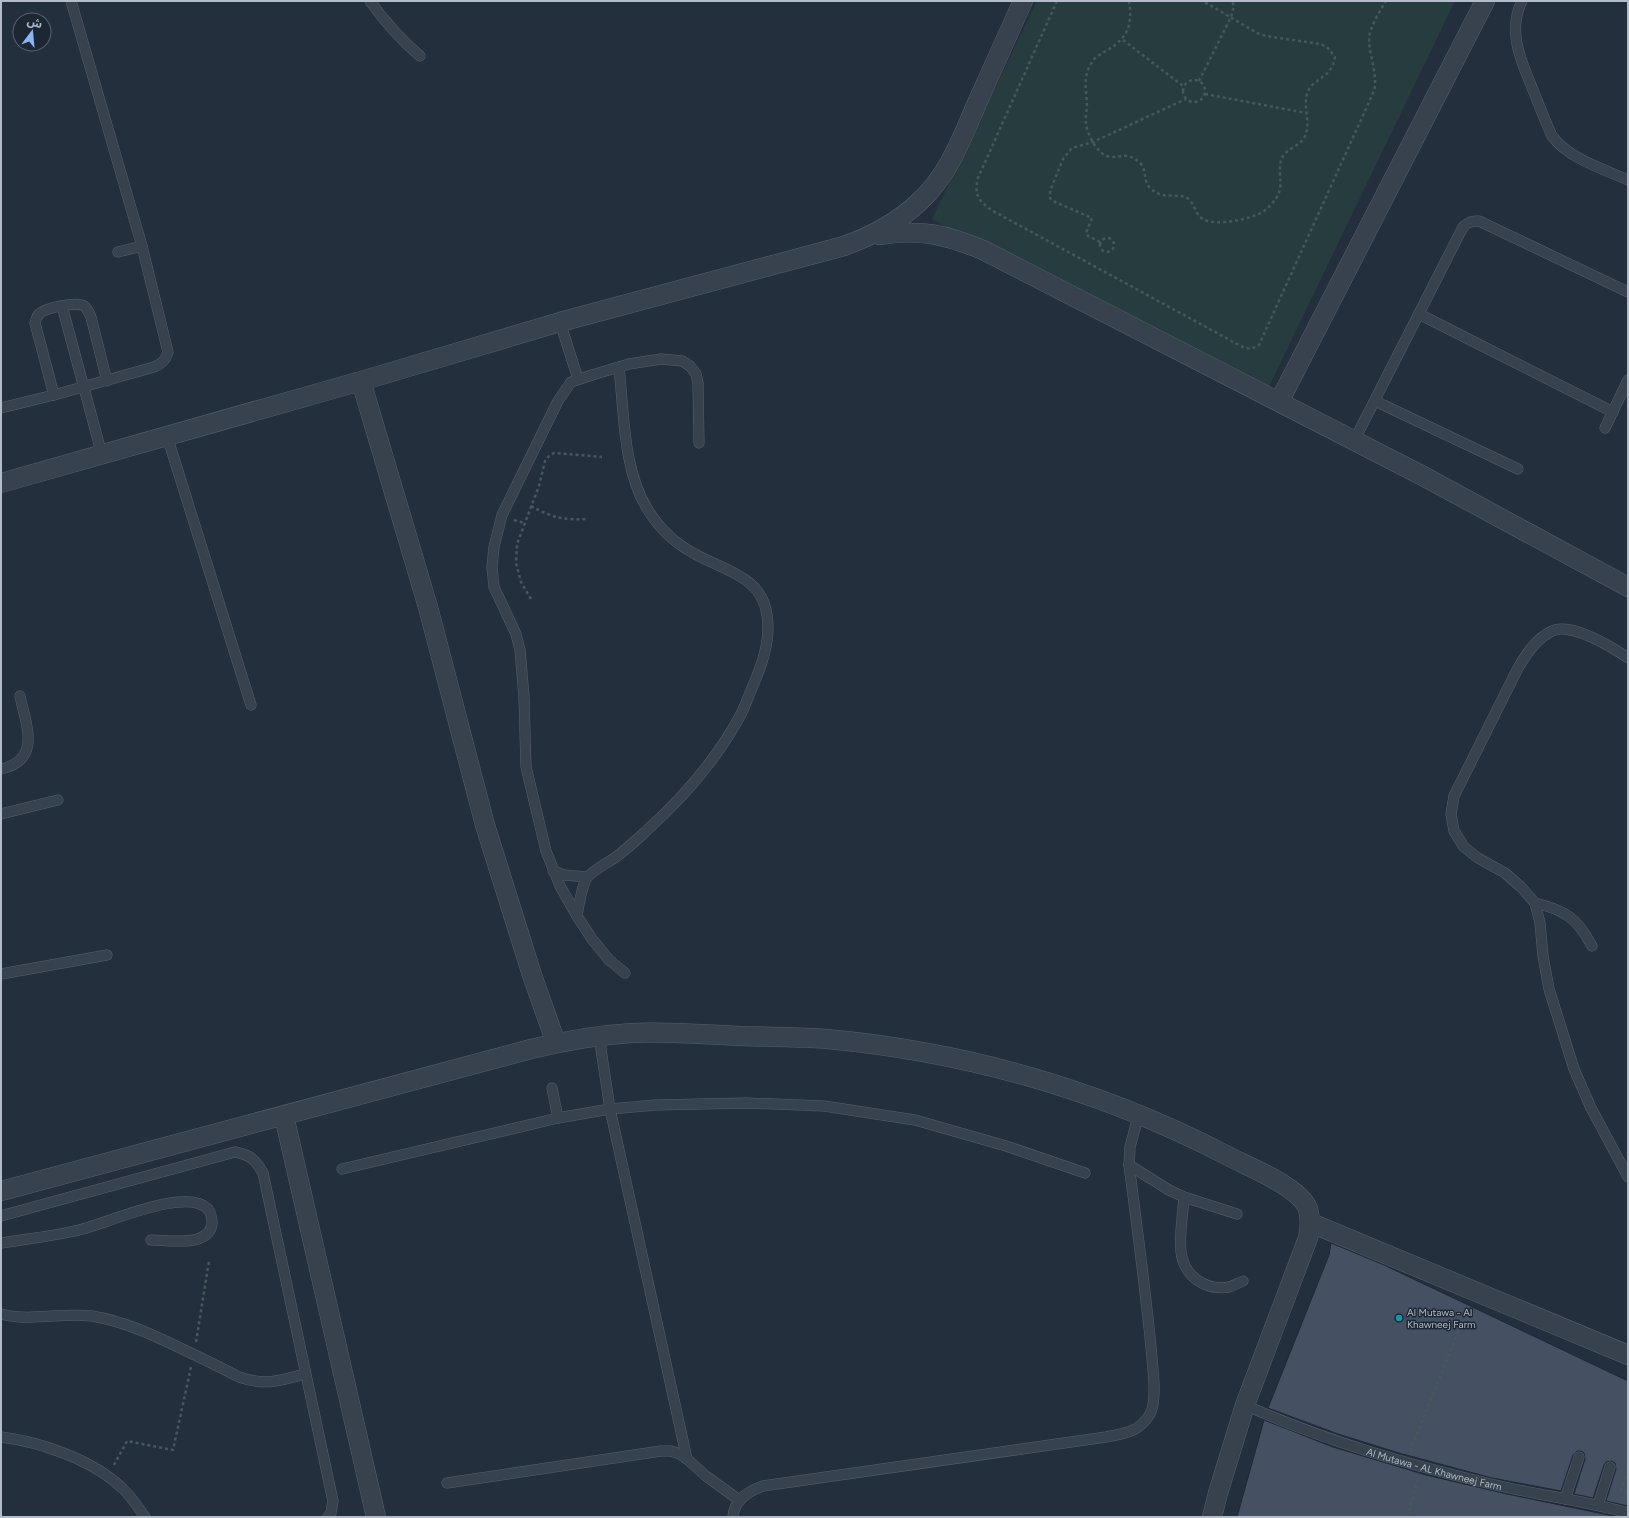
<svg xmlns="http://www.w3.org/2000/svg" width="1629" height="1518" viewBox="0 0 1629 1518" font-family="Figtree,'Noto Sans Arabic',sans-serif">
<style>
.green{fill:#263c3f}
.building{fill:#455162;stroke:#1f2835}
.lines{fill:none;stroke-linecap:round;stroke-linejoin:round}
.lane-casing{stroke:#565f6c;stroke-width:11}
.street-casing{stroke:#565f6c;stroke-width:20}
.path{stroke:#44595c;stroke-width:2.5;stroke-dasharray:3 3;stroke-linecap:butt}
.lane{stroke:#38414e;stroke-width:10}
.street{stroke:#38414e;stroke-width:19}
.culture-dot{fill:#0f9aa8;stroke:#1d2633;stroke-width:1.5}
.labels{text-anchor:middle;stroke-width:3;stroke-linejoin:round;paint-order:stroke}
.poi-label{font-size:10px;fill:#b4bcc9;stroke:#1d2633;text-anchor:start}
.street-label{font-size:10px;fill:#b4bcc9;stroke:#1d2633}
</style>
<rect width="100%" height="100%" fill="#242f3e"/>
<!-- green -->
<path class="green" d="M1037 1H1455L1263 399 932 219Z"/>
<!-- building -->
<path class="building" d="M1331 1243 1384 1265 1628 1381V1506L1606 1501 1616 1469 1615 1463 1612 1461 1606 1462 1604 1465 1593 1498 1574 1494 1585 1459 1584 1453 1581 1451H1577L1573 1455 1561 1491 1492 1478 1399 1453 1338 1434 1268 1408 1329 1255Z
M1264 1420 1333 1447 1426 1475 1507 1494 1618 1517H1237Z"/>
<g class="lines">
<defs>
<g id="lane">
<path d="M370 1C385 22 400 39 420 56"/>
<path d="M1522 1C1507 31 1521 61 1533 90 1539 105 1545 121 1552 136 1568 158 1603 169 1628 180"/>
<path d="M118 252 142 246"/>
<path d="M62 306 102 455"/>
<path d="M1419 314 1613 412"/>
<path d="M560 322 578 379"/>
<path d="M54 395 35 323C36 320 36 317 39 314 45 308 77 301 84 306 88 309 89 313 91 317L107 381"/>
<path d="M1375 401 1518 469"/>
<path d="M1 408 54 395 154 367C162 364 166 360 168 352L142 246 71 1"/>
<path d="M1605 428 1628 380"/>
<path d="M167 436 251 705"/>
<path d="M1354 441 1463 227C1468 222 1472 221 1479 221L1628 292"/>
<path d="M1628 658C1612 647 1571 622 1552 631 1535 639 1524 657 1516 672L1454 796 1451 814 1454 831 1464 847 1478 858 1505 873 1521 887 1535 903 1540 923 1543 956 1549 989 1574 1069 1591 1108 1628 1177"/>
<path d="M1 769C42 760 26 725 20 696"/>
<path d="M1 814 58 800"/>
<path d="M553 871 564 875 587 877"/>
<path d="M1535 903C1565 910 1577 918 1592 946"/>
<path d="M577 916C579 904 581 890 586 879 590 872 609 862 616 857 626 849 636 841 645 832 682 799 716 760 740 716 745 707 748 697 752 688 762 665 771 640 767 615 762 576 723 570 695 554 676 544 659 528 648 510 623 471 624 412 619 367"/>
<path d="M625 973 609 960 592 939 577 916 560 886 546 851 526 767 524 697 520 650 516 634 494 587 492 567 494 547 502 515 558 401 571 382 592 375 629 364 661 359 682 361 690 366 696 374 698 383 699 443"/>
<path d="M1 974 107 955"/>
<path d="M599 1036 610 1109 687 1459"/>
<path d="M552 1088 558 1118"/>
<path d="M1129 1165 1169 1190 1184 1197 1237 1214"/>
<path d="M342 1169 558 1118 610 1109 656 1105 746 1103 824 1106 915 1120 1006 1146 1085 1173"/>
<path d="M1184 1197C1183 1213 1179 1237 1181 1252 1184 1276 1205 1291 1229 1287 1233 1286 1238 1283 1243 1281"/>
<path d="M1 1216 235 1152C250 1155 255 1159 263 1173L333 1501 331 1513 328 1517"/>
<path d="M1 1243C27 1239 54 1236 79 1230 106 1224 187 1186 208 1209 211 1213 212 1218 212 1223 210 1248 168 1240 151 1240"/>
<path d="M1 1314C31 1322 62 1312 92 1316 122 1321 149 1333 176 1346 197 1356 218 1366 239 1377 265 1386 279 1381 305 1374"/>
<path id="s1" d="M1245 1405C1325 1441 1406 1464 1491 1484 1536 1495 1583 1500 1628 1513"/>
<path d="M1 1437C41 1442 93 1460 122 1488 131 1496 138 1507 145 1517"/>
<path d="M447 1483 661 1451H671L680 1454 687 1459 706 1476 739 1500"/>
<path d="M1565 1499 1579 1457"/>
<path d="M1598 1505 1610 1467"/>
<path d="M733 1517C734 1500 749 1491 763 1486L1106 1437C1126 1433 1139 1432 1150 1414 1158 1400 1152 1363 1151 1347 1145 1286 1137 1226 1129 1165L1130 1147 1139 1113"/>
</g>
<path id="street" d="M879 235C921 229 944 234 983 250L1423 476 1628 587
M361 381 428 607 485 825 532 975 556 1043
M1279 402 1485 1
M1 483 361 381 560 322 844 246C872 236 897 223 919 202 948 176 962 138 977 103 992 69 1008 35 1023 1
M284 1116 376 1517
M1 1191 531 1049C564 1041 597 1035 632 1033 668 1031 705 1035 742 1036 770 1037 799 1037 827 1039 967 1052 1103 1091 1228 1156 1249 1167 1300 1187 1308 1209 1311 1220 1310 1228 1308 1238L1245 1405 1218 1493 1212 1517
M1311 1223 1628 1355"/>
</defs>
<!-- lane casing -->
<use href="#lane" class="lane-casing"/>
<!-- street casing -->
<use href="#street" class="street-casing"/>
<!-- path -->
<path class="path" d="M1057 1 978 178C974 195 978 201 993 211L1239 345C1247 349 1251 350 1259 345L1374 91C1378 77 1370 57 1369 41 1369 27 1379 13 1386 1
M1129 1C1129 6 1131 11 1130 16 1130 33 1120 43 1106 51 1101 54 1095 57 1092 62 1083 75 1086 89 1087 103 1087 110 1085 117 1086 124 1088 135 1096 152 1107 156 1119 160 1126 149 1141 164 1147 171 1143 181 1150 188 1163 201 1176 192 1187 198 1195 203 1195 215 1203 219 1217 227 1252 219 1264 211 1269 208 1276 199 1278 195 1284 183 1276 167 1283 156 1289 147 1301 146 1305 136 1311 123 1303 107 1307 94 1313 76 1331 81 1335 57L1327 47 1320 44 1266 36 1257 33 1203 1
M1123 40 1183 86
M1183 91a11 11 0 1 1 22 0a11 11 0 1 1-22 0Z
M1199 81 1231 17 1234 6 1232 1
M1205 94 1306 113
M1100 245a7 7 0 1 1 14 0a7 7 0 1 1-14 0Z
M1100 242 1088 236 1086 233 1092 218 1053 201 1050 198V191L1063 159 1072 148 1093 142 1186 99
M531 506C553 518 563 520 588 519
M514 520 524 523
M531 599 521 582 516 563 517 544 539 486 545 461 549 456 554 453 602 457
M196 1342 209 1261
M1410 1451 1462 1323
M114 1465 127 1441 173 1450 191 1367
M1628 1471 1621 1490 1628 1493
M1408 1517 1418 1478"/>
<!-- lane -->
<use href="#lane" class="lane"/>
<!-- street -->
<use href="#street" class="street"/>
</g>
<!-- markers -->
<circle class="culture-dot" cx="1399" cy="1318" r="4"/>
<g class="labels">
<!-- poi labels -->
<g class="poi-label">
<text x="1407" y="1316">Al Mutawa - Al<tspan x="1407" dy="12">Khawneej Farm</tspan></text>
</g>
<!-- street labels -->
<g class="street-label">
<text dy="4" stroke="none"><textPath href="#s1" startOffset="200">Al Mutawa - AL Khawneej Farm</textPath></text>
</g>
</g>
<!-- border -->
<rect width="1629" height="1518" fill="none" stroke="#b4bcc9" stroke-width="4"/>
<!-- north arrow -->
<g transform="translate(32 32) rotate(16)"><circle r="19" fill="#1d2633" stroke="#59626f"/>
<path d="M0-3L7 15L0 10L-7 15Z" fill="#8ab4f8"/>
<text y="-6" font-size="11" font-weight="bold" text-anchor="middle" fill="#b4bcc9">ش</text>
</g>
</svg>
